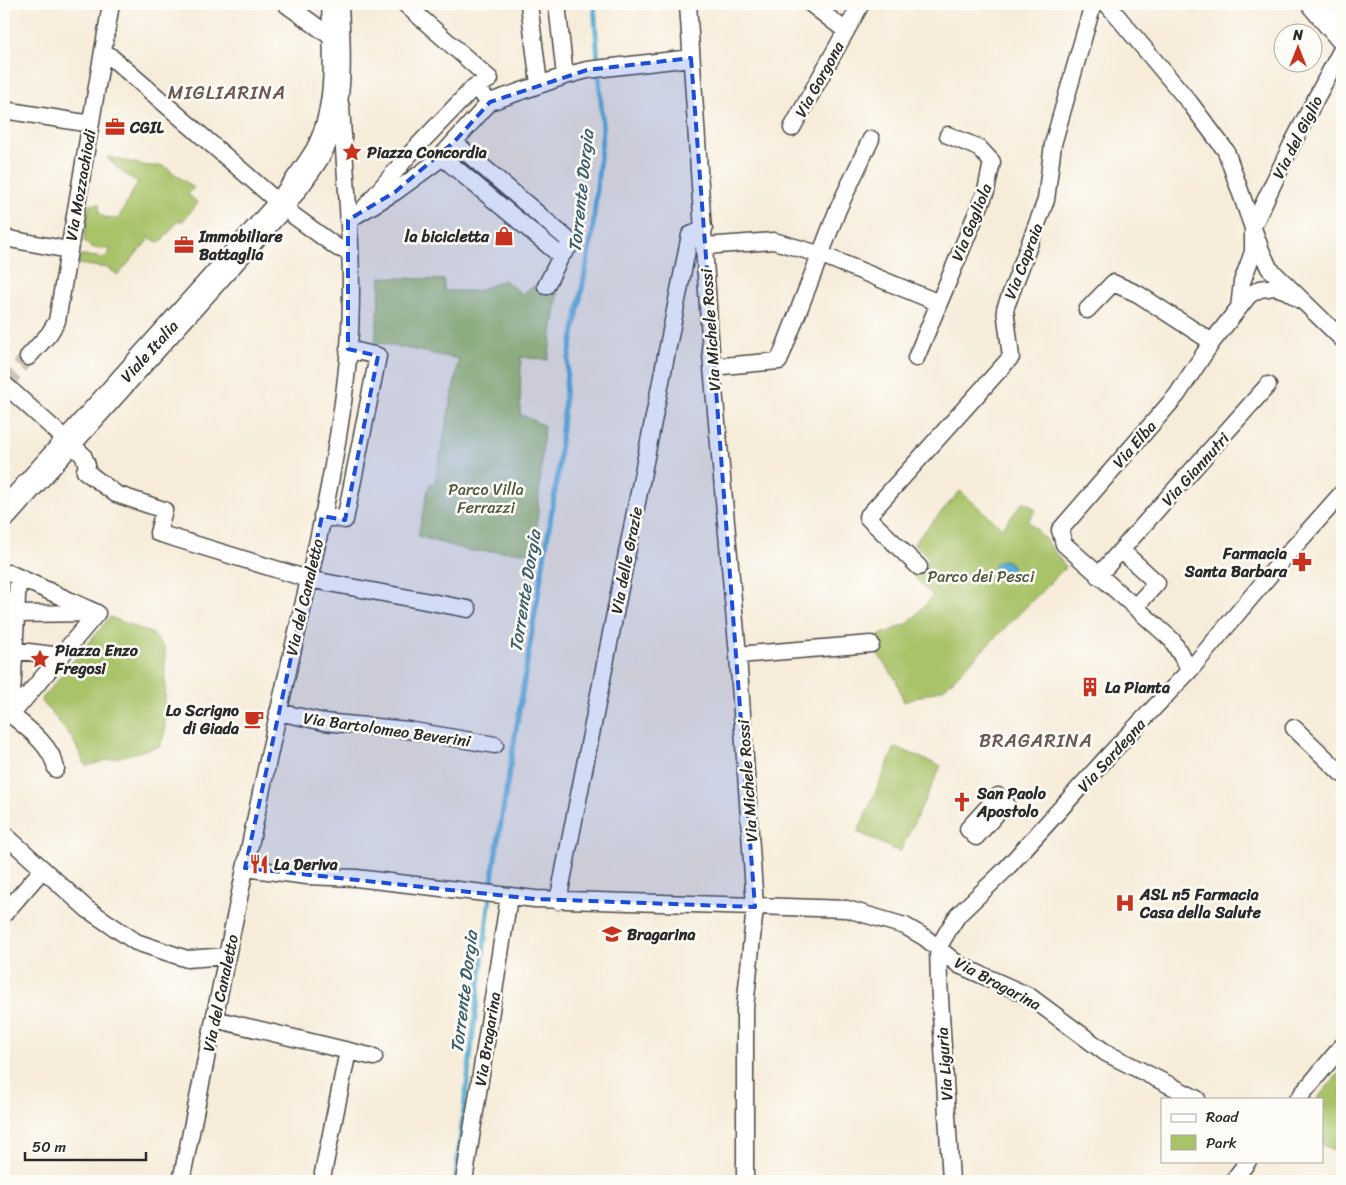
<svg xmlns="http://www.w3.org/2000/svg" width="1346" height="1185" viewBox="0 0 1346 1185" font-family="Sriracha,sans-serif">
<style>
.green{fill:#a9c369;stroke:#6a774a}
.water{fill:#54acd1;stroke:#406c7e}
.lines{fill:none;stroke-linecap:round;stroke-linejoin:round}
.stream{stroke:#54acd1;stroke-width:5}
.street-tunnel{stroke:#cec5b6;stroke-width:16;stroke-dasharray:16 8;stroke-linecap:butt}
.street-casing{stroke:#4a4845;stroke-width:19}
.primary-casing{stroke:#4a4845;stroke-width:29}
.street{stroke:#fff;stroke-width:16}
.primary{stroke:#fff;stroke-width:26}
.marked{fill:#1d4ed8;fill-opacity:0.2;stroke:#1d4ed8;stroke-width:4;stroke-dasharray:10 6;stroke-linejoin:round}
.labels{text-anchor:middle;stroke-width:5;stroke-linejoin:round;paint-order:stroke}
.street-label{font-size:16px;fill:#2b2b2b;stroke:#fdfcf7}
.poi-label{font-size:16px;font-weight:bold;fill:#2b2b2b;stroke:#fdfcf7;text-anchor:start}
.park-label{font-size:16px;fill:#51593e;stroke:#fdfcf7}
.water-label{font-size:18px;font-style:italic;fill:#3b5f6d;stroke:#fdfcf7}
.quarter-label{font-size:19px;letter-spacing:1px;fill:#6b5a54;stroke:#fdfcf7}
</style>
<rect width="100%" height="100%" fill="#fdfcf7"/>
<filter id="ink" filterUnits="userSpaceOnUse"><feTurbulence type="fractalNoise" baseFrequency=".02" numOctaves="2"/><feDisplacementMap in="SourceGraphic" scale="10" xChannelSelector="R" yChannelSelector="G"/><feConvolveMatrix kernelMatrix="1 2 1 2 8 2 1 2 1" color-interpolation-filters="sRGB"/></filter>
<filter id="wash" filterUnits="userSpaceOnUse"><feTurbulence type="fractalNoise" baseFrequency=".0096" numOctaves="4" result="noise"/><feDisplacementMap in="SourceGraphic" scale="20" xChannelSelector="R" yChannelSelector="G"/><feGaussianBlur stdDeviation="1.12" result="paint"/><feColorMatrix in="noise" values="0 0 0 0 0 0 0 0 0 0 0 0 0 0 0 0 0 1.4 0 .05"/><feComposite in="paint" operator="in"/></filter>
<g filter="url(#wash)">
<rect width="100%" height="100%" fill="#f7ecd9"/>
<!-- green -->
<path class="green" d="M108 157 148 166H164L194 188 188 194 198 203 182 222 179 220 160 243 150 238 118 275 108 268 78 264 80 255 105 258 111 249C101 248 90 251 84 240L89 205 99 204V213L104 217 118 219 138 182 123 173 107 158Z
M381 277 444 280V291H477L504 280 522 294 539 283 558 293 548 360 521 357 520 414 544 426 535 552 469 551 418 536 429 485 435 482 459 359 375 342Z
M960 491 1002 528 1024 501 1036 510 1028 521C1043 534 1053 551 1066 567L945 688 904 702 896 680 868 640 909 623 933 596 911 574 929 558 914 543Z
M110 617 153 634 165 649V732L160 746 86 766 72 738 41 700Z
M895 747 941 766 900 852 858 832Z
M1342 1069V1153L1322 1145V1099H1317Z"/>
<!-- water -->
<path class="water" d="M993 570a10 10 0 1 1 20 0a10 10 0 1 1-20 0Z"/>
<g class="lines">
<!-- stream -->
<path class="stream" d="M455 1181 494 865 558 473 568 362 592 236 603 129 594 4"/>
</g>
</g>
<g filter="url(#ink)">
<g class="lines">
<!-- street-tunnel -->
<path class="street-tunnel" d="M4 385 28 357"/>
<defs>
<path id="street" d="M288 4 287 5 337 41
M405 4 490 79 474 87
M529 4 539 84
M688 4 712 367 738 655 755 907 745 1008V1181
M811 4 846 31
M1107 4 1190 103 1226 151 1260 248 1269 268 1342 339
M103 50 294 216 338 248 350 252
M565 76 587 70 691 58
M490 102 565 76 557 4
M4 110 91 124
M792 128 861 4
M442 157 561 256 572 243 454 142
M348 220 395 192 436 162 490 102 474 87 407 157 361 212
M4 238 69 250
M705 246 774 241 822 255 939 303 986 191 992 162 979 148 948 135
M546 286 561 256
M1239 308 1242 282 1253 252V226L1292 144 1342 49
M1087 310 1113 283 1138 294 1212 342
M28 357 49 334 57 321 111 4
M916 358 939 303
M712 367 779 361 838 209 871 139
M4 384 83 455 87 465 85 471 116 494 164 510 158 533 308 579 468 609
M322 516 345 520 378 356 348 349
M1122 551 1157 583 1135 607
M919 567 867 517 1011 357 1005 309 1046 200 1053 144 1093 4
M9 573 97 613 11 715
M1098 576 1268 385
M4 618 16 614 94 613
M4 649 61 656
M738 655 871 644
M1190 670 1172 640 1064 544 1060 530 1177 395 1212 342 1249 295 1260 289 1275 287 1287 291 1302 301
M4 709C23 725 52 744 56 769
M278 712 324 722 408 730 495 745
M11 715 18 577
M1294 728 1342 774
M998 796 1006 803 976 837 968 829Z
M4 834 87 909 136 942 187 959 227 956
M245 868 307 876 356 878 535 899 847 909 905 926 924 937 959 965 1029 996 1106 1053 1197 1099
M558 901 690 235 704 229
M4 914 43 869
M214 1019 374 1057
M1298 1099 1342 1046
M323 1173 348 1051
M181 1181C213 1027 243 873 277 719 304 596 339 472 349 347 355 267 346 186 341 106
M464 1181 509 897
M951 1181 939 981 938 948 949 929 958 915 1005 870 1110 754 1190 670 1278 565 1342 493
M1233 1181 1248 1161"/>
<path id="primary" d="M1315 4 1342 36
M4 514 281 205C294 187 308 170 319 151 342 107 337 52 335 4"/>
</defs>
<!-- street casing -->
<use href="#street" class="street-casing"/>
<!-- primary casing -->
<use href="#primary" class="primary-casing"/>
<!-- street -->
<use href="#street" class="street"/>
<!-- primary -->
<use href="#primary" class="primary"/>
</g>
</g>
<!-- marked area -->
<path class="marked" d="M691 58 755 907 535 899 245 868 322 516 345 520 378 356 348 349V220L395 192 454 142 490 102 587 70Z"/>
<!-- icons -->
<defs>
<symbol id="office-bare" viewBox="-9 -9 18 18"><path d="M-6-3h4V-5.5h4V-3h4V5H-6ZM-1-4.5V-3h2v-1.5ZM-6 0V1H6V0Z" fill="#c8321e" stroke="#fdfcf7" stroke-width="2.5" paint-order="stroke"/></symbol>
<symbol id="sight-bare" viewBox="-9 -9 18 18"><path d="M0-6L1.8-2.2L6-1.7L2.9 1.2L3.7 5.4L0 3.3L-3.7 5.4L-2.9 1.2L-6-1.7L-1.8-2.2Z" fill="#c8321e" stroke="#fdfcf7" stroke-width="2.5" paint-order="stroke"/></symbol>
<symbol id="shop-bare" viewBox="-9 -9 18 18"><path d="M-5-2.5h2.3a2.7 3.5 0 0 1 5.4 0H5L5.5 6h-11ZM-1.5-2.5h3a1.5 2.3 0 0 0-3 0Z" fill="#c8321e" stroke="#fdfcf7" stroke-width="2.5" paint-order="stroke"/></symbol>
<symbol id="pharmacy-bare" viewBox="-9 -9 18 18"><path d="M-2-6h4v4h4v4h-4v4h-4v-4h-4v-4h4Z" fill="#c8321e" stroke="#fdfcf7" stroke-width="2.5" paint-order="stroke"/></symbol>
<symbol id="building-bare" viewBox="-9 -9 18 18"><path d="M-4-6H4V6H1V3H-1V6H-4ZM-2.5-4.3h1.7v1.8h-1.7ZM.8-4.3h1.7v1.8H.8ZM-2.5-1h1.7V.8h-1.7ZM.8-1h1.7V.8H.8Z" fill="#c8321e" stroke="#fdfcf7" stroke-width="2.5" paint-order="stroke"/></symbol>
<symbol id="cafe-bare" viewBox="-9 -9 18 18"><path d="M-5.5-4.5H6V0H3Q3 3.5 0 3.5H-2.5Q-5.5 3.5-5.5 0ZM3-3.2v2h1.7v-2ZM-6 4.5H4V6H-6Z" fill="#c8321e" stroke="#fdfcf7" stroke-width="2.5" paint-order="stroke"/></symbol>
<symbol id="church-bare" viewBox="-9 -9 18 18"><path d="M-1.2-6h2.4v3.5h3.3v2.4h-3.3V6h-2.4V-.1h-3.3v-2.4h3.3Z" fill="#c8321e" stroke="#fdfcf7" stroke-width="2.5" paint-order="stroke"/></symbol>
<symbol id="restaurant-bare" viewBox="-9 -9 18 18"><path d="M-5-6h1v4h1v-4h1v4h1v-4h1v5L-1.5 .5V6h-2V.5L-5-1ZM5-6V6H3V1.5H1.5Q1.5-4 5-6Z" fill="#c8321e" stroke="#fdfcf7" stroke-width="2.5" paint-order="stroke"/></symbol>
<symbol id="hospital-bare" viewBox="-9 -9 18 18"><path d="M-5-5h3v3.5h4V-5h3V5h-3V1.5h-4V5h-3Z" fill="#c8321e" stroke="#fdfcf7" stroke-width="2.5" paint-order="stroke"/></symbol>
<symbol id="school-bare" viewBox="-9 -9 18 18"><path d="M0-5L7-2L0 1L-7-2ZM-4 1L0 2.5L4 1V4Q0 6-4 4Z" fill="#c8321e" stroke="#fdfcf7" stroke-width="2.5" paint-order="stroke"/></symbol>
</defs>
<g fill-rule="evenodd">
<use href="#office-bare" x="101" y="113" width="28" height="28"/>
<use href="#sight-bare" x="338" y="138" width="28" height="28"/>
<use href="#shop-bare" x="490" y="222" width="28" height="28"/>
<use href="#office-bare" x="170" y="231" width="28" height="28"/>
<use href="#pharmacy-bare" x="1288" y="548" width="28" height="28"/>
<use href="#sight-bare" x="26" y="645" width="28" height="28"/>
<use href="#building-bare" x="1076" y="673" width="28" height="28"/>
<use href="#cafe-bare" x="240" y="705" width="28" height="28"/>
<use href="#church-bare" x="948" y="788" width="28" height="28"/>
<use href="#restaurant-bare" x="245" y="850" width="28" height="28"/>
<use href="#hospital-bare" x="1111" y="889" width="28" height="28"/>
<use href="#school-bare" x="598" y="920" width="28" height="28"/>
</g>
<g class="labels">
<!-- street labels -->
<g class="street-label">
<text transform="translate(819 79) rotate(-61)" y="6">Via Gorgona</text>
<text transform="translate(1297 137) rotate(-63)" y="6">Via del Giglio</text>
<text transform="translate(80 185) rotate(-80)" y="6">Via Mozzachiodi</text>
<text transform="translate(971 222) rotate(-68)" y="6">Via Gagliola</text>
<text transform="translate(1023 261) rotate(-69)" y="6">Via Capraia</text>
<text transform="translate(710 330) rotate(-94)" y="6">Via Michele Rossi</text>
<text transform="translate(149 351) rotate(-48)" y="6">Viale Italia</text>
<text transform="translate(1134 444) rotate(-49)" y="6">Via Elba</text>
<text transform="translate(1195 469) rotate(-48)" y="6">Via Giannutri</text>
<text transform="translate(626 560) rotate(-79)" y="6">Via delle Grazie</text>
<text transform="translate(304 597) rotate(-77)" y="6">Via del Canaletto</text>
<text transform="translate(387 729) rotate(8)" y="6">Via Bartolomeo Beverini</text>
<text transform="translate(1111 755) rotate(-48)" y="6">Via Sardegna</text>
<text transform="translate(747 781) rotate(-94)" y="6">Via Michele Rossi</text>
<text transform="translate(998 983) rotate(28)" y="6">Via Bragarina</text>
<text transform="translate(220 993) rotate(-78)" y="6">Via del Canaletto</text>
<text transform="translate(487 1039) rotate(-81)" y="6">Via Bragarina</text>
<text transform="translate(944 1064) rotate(-94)" y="6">Via Liguria</text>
</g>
<!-- poi labels -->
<g class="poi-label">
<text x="130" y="133">CGIL</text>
<text x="367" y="158">Piazza Concordia</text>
<text x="199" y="242">Immobiliare<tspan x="199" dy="18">Battaglia</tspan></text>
<text x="489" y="242" text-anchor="end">la bicicletta</text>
<text x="1287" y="559" text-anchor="end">Farmacia<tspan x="1287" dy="18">Santa Barbara</tspan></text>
<text x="55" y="656">Piazza Enzo<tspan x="55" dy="18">Fregosi</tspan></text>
<text x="1105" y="693">La Pianta</text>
<text x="239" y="716" text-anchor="end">Lo Scrigno<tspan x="239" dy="18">di Giada</tspan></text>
<text x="977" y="799">San Paolo<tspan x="977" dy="18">Apostolo</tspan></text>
<text x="274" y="870">La Deriva</text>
<text x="1140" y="900">ASL n5 Farmacia<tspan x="1140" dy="18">Casa della Salute</tspan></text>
<text x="627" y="940">Bragarina</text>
</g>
<!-- park labels -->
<g class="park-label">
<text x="486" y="495">Parco Villa<tspan x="486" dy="18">Ferrazzi</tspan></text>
<text x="981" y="582">Parco dei Pesci</text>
</g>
<!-- water labels -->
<g class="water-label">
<text transform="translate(581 191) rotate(-84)" y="6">Torrente Dorgia</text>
<text transform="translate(525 591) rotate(-81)" y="6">Torrente Dorgia</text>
<text transform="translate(464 992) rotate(-83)" y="6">Torrente Dorgia</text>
</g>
<!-- quarter labels -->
<g class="quarter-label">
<text x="227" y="99">MIGLIARINA</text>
<text x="1036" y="747">BRAGARINA</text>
</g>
</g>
<!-- margin -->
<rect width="1346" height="1185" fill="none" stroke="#fdfcf7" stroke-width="20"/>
<!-- legend -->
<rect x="1161" y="1098" width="162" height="65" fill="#fdfcf7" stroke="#a9a8a5"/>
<rect x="1171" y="1114" width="25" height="8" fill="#ffffff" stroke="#a9a8a5"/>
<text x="1206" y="1122" font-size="15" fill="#2b2b2b">Road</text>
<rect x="1171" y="1135" width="25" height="15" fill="#a9c369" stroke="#a9a8a5"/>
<text x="1206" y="1148" font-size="15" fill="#2b2b2b">Park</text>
<!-- north arrow -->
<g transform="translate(1298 48)"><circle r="24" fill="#fdfcf7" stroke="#a9a8a5"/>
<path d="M0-4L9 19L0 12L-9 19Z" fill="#c8321e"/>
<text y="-8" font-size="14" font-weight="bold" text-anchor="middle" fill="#2b2b2b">N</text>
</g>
<!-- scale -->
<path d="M25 1152v8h121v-8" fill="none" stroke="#2b2b2b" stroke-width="2.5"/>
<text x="32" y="1152" font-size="15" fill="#2b2b2b" stroke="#fdfcf7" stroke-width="4" paint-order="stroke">50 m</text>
</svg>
